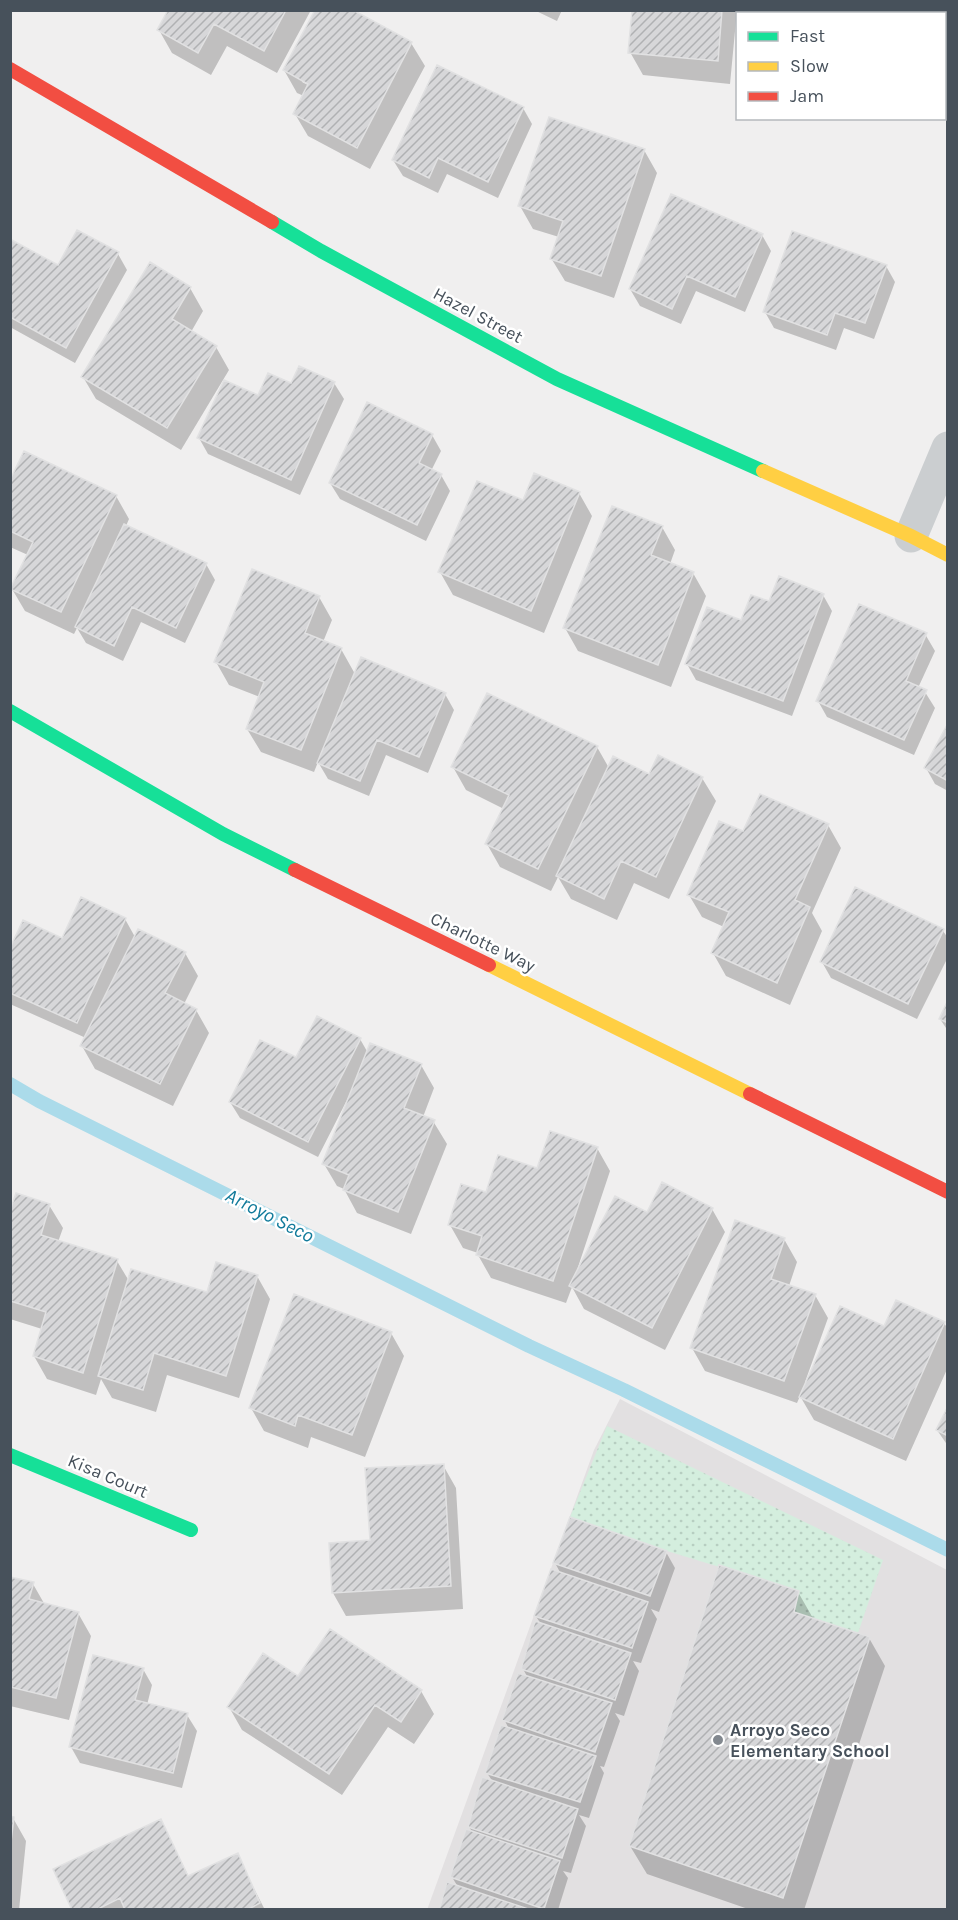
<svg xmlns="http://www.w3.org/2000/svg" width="958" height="1920" viewBox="0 0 958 1920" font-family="Karla,sans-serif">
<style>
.education{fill:#e2e0e1}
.park{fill:url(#park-dots)}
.shadow{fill:#0003;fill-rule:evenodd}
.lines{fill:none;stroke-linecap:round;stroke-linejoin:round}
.stream{stroke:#abdbea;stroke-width:14}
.building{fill:url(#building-hatch);stroke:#e1e1e2;stroke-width:1.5}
.street{stroke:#cbced0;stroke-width:33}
.fast{stroke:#16e098;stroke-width:14}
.slow{stroke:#ffcf43;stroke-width:14}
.jam{stroke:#f24e42;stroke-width:14}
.poi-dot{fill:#82888f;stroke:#fff;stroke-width:2}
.labels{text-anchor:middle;stroke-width:5;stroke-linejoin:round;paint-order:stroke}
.street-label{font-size:18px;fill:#47515b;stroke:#fff}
.poi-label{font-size:18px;font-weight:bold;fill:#47515b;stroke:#fff;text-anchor:start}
.water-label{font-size:20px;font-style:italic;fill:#127b9b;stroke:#fff}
</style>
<defs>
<pattern id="park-dots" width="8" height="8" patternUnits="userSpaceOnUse" patternTransform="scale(1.5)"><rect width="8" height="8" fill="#d4eede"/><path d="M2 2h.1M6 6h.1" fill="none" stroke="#b7cec1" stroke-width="1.8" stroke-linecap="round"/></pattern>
<pattern id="building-hatch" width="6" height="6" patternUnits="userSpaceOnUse" patternTransform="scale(1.5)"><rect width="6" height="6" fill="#d7d7d9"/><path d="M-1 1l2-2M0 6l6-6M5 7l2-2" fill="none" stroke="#b0b1b3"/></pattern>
</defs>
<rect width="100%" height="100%" fill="#f0efef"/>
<!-- education -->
<path class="education" d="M620 1399 947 1570V1909L427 1910 594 1450Z"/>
<!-- park -->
<path class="park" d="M607 1426 883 1560 858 1633 794 1612 799 1591 667 1551 570 1517Z"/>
<!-- shadow -->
<path class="shadow" d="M170 10H311L277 73 227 46 211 75 172 53 159 30Z
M534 10H562L557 21Z
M634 10H737L730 84 643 75 630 52Z
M761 10H862L864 14H761Z
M411 43 425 66 370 169 308 136 295 114 304 96 297 93 284 70ZM302 78 314 88 302 82Z
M523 108 532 124 498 198 447 174 438 193 403 176 393 160Z
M644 150 657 173 614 298 565 281 551 258 559 237 533 229 520 206Z
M762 235 771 251 745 312 696 291 681 324 640 306 630 289Z
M10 240 59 267 118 254 127 270 75 363 10 327Z
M886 266 895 282 874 339 844 328 836 350 774 328 765 312Z
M190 288 203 311 191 332 216 347 229 370 181 450 96 399 83 377Z
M334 383 344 399 300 495 208 454 199 438 259 397 292 385Z
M432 435 441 451 431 471 441 475 450 491 426 541 340 499 330 483Z
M10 484 116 496 129 519 126 526 206 564 215 580 185 643 141 622 123 661 86 643 77 628 74 634 25 611 12 589 28 555 10 547Z
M579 493 592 516 544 633 453 595 440 572 524 502Z
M662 527 675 550 670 564 693 573 706 596 671 687 578 651 565 628Z
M823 595 832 611 792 716 696 680 687 664 770 603Z
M319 597 332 620 323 642 341 649 355 674 445 694 454 710 428 773 386 755 369 796 328 779 318 762 314 772 261 752 247 729 260 697 229 685 216 662Z
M925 634 935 651 918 688 925 692 935 708 914 755 827 717 818 701Z
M948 727V791L935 784 926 768Z
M597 747 609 768 650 776 702 778 716 801 669 899 634 883 617 920 571 899 558 877 551 891 500 867 487 844 504 809 466 790 453 767Z
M828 825 841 848 812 913 822 931 790 1005 726 976 713 953 724 927 702 917 689 895 743 833Z
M125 919 135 937 185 953 198 976 184 1004 196 1010 209 1033 173 1106 95 1069 82 1046 86 1038 10 1004V951L63 940Z
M943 931 948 938V957L917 1019 831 978 822 962Z
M948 1004V1031L940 1019Z
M360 1039 368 1053 421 1065 434 1088 423 1117 433 1121 447 1144 411 1234 357 1213 344 1189 337 1186 324 1164 350 1099 348 1098 318 1157 240 1118 230 1102 297 1059Z
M597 1148 610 1171 577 1270 647 1214 712 1209 725 1232 665 1350 584 1309 572 1287 566 1303 491 1278 478 1255V1253L463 1248 450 1225 487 1194 538 1170Z
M49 1205 63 1228 58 1242 117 1261 129 1281 208 1294 257 1276 270 1299 239 1398 167 1375 156 1412 112 1398 101 1379 96 1395 47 1379 34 1356 42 1329 10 1319V1216Z
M784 1239 797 1262 789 1286 815 1295 828 1318 805 1382 807 1383 944 1323 948 1329V1367L906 1461 814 1420 800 1396 797 1403 705 1371 692 1348Z
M391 1333 404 1356 365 1457 311 1437 308 1448 264 1431 251 1408Z
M948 1409V1446L937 1430Z
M443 1465 456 1488 463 1609 346 1616 333 1593 371 1541Z
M666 1552 675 1568 659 1612 651 1609 657 1619 641 1663 633 1661 639 1671 624 1716 615 1713 620 1721 604 1767 600 1766 604 1773 589 1818 579 1815 586 1826 571 1873 563 1871 568 1878 558 1910H440L458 1887 452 1877 473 1833 469 1827 493 1782 487 1773 509 1729 504 1719 528 1678 523 1669 541 1624 535 1615 561 1574 555 1563Z
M10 1578 33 1584 45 1605 78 1613 91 1636 69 1720 10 1706Z
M798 1592 814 1620 869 1638 885 1666 804 1910H751L647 1874 630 1846Z
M330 1631 421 1691 434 1714 414 1744 388 1727 342 1795 242 1730 229 1707 298 1679Z
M143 1669 152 1685 147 1705 187 1715 197 1731 182 1788 80 1763 71 1747Z
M10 1818H13L26 1841 19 1910H10Z
M161 1821 189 1877 237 1855 265 1910H73Z"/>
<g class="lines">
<!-- stream -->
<path class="stream" d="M10 1084 39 1101 529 1346 624 1390 948 1550"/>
</g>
<!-- building -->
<path class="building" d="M168 10H286L264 51 214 24 198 53 157 30Z
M315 10H353L412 42 357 148 293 114 308 84 283 70Z
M632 10H722L718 61 628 53Z
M760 10H851V14H760Z
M437 65 524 107 488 182 438 158 429 178 392 160Z
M549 117 645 149 601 276 550 259 563 221 518 206Z
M671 194 763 234 735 297 687 276 672 309 629 289Z
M77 230 119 252 66 348 10 317V239L58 265Z
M792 231 887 265 865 323 835 313 827 335 763 312Z
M150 262 191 287 172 319 217 346 167 428 81 377Z
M299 366 335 382 291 480 197 438 224 380 258 395 268 373 291 383Z
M367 402 433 434 419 463 442 474 417 525 329 483Z
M24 451 117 495 61 612 10 589 33 542 10 531V480Z
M534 473 580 492 531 611 438 572 477 481 523 500Z
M612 506 663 526 651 555 694 572 658 665 563 628Z
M124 524 207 563 176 628 132 607 114 646 75 627Z
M252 569 320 596 305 633 342 648 301 750 246 729 264 682 214 662Z
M779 576 824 594 783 701 685 664 707 607 741 620 751 595 769 601Z
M859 604 927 633 906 681 927 690 904 740 816 701Z
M361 657 446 693 419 757 377 740 360 781 317 763Z
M487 693 598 746 538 869 485 844 509 795 451 767Z
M948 723V781L924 768Z
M658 755 703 777 656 877 621 861 604 899 556 876 613 756 649 774Z
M760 794 829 824 795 900 810 907 777 983 711 953 729 912 687 895 719 821 743 831Z
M855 887 944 929 908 1004 820 962Z
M81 897 126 918 77 1023 10 993V948L23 920 62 938Z
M138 929 186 952 165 993 197 1009 160 1084 80 1046Z
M948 1000V1023L939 1019Z
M317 1016 361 1038 308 1142 229 1102 260 1040 296 1057Z
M370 1043 422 1064 404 1108 435 1120 398 1212 343 1190 349 1175 322 1164Z
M550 1131 598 1147 553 1281 476 1255 482 1236 448 1225 461 1184 486 1192 498 1155 537 1168Z
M662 1182 713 1208 652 1328 569 1286 615 1196 647 1212Z
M16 1193 50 1204 41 1235 118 1259 83 1373 33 1356 46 1312 10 1301V1211Z
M735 1220 785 1238 771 1279 816 1294 784 1381 690 1348Z
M216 1262 258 1275 226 1376 154 1353 143 1390 98 1376 131 1269 207 1292Z
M294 1294 392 1332 352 1435 298 1415 295 1426 249 1408Z
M896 1300 945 1322 893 1439 799 1397 840 1306 884 1326Z
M948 1406V1436L936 1430Z
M444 1464 451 1586 332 1593 329 1543 370 1540 365 1468Z
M570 1517 667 1551 650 1596 553 1563Z
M719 1565 799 1591 794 1612 870 1637 783 1898 629 1846Z
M551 1569 648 1602 632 1648 534 1616Z
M10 1577 34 1582 29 1599 79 1612 56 1698 10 1687Z
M535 1621 631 1653 615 1700 521 1669Z
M330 1629 422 1690 401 1722 375 1705 329 1774 227 1707 263 1653 298 1676Z
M93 1655 144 1668 135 1700 188 1713 173 1773 69 1747Z
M518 1673 612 1703 595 1752 502 1720Z
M501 1725 596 1756 580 1802 485 1773Z
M482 1777 578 1809 562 1858 468 1827Z
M10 1816 14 1817 10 1850Z
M161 1819 188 1876 238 1853 260 1903 247 1910H125L120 1898 96 1910H72L53 1869Z
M466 1829 560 1861 544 1909 450 1877Z
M447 1882 531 1910H439Z"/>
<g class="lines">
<!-- street -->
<path class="street" d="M911 536 948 448"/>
<!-- fast -->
<path class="fast" d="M272 222 321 251 557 379 763 471
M10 711 223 834 295 870
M10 1455 191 1530"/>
<!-- slow -->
<path class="slow" d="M763 471 911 536 948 555
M489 965 750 1094"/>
<!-- jam -->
<path class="jam" d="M10 69 272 222
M295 870 489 965
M750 1094 948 1192"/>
</g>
<!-- markers -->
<circle class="poi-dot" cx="718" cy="1740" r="6"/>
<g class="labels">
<!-- street labels -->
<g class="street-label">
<text transform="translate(478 315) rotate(28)" y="6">Hazel Street</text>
<text transform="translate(483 942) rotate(26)" y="6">Charlotte Way</text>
<text transform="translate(108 1476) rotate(23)" y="6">Kisa Court</text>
</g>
<!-- poi labels -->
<g class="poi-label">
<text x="730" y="1736">Arroyo Seco<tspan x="730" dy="21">Elementary School</tspan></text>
</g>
<!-- water labels -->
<g class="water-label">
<text transform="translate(270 1215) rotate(27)" y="7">Arroyo Seco</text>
</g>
</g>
<!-- border -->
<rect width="958" height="1920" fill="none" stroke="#47515b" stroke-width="24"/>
<!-- legend -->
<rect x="736" y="12" width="210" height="108" fill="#ffffff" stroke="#b5b9bd" stroke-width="1.5"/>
<rect x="748" y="32" width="30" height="9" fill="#16e098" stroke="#b5b9bd" stroke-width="1.5"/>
<text x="790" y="42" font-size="18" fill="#47515b">Fast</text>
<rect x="748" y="62" width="30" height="9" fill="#ffcf43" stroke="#b5b9bd" stroke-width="1.5"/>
<text x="790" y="72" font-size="18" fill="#47515b">Slow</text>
<rect x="748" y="92" width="30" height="9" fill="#f24e42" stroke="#b5b9bd" stroke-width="1.5"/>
<text x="790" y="102" font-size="18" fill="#47515b">Jam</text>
</svg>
